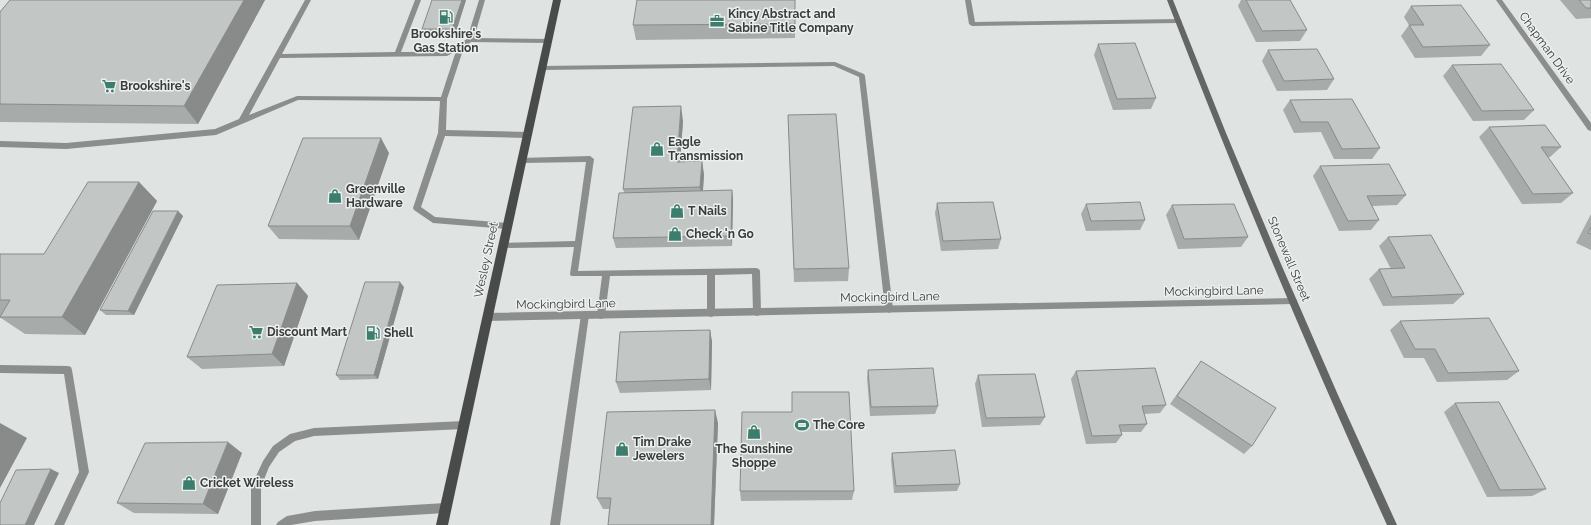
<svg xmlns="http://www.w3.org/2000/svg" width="1591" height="525" viewBox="0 0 1591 525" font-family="Raleway,sans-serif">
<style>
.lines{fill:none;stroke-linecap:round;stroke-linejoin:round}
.lane{fill:#8c8e8d;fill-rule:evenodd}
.street{fill:#8c8e8d;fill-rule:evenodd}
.secondary{fill:#646666;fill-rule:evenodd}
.primary{fill:#484b4a;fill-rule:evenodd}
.wall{fill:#a7aba9}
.shaded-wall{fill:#888b8a}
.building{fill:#c2c7c5;stroke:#888b8a}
.labels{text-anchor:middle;stroke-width:3;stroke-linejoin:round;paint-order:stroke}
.poi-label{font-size:12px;font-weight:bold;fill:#3b3d3c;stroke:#ecf0ef;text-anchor:start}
.street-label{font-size:12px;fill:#3b3d3c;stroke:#ecf0ef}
</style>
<rect width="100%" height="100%" fill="#dfe3e1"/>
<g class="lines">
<!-- lane -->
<path class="lane" d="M305 0H311L282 54 395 52 415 0H421L401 52H446L467 39 479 0H485L474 38 550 39 551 41 548 43 471 42 464 47 447 99 446 130 527 132 531 135 527 138 445 136 421 207 435 217 507 223 510 224 511 226 510 228 507 229 433 223 414 210 413 208 438 133 440 101 298 100 216 135 66 149 0 147V141L66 143 215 129 239 119ZM456 51 441 97 297 96 249 115 280 58 447 56Z
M965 0H971L975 22 1179 19 1182 21 1179 23 972 26 969 24Z
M835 62 864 74 865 76 893 309 892 311 889 313 886 311 885 309 859 77 834 66 542 70 539 68 542 66Z
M590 156 594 159 578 271 756 268 759 269 760 271 761 312 760 315 757 316 754 315 753 312 752 274 715 275V313L714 316 711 317 708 316 707 313V275L610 276 605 315 604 318 601 319 598 318 597 315 602 276H571L570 274 574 247 500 248 499 246 500 244 503 243 575 241 586 162 522 163 519 162 518 160 519 158Z
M585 311 588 312 589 315 560 525H550L581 315 582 312Z
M0 365 68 366 71 367 72 370 89 472 64 525H54L79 472 64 374 0 373Z
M464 421 467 422 469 425 467 428 464 429 314 436 295 441 279 452 269 467 261 487V525H251V487L263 461 273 446 290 434 314 428Z
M445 503 448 505 450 508 448 511 445 513 315 521 291 525H276L278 522 287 516 315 511Z"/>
<!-- street -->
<path class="street" d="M1496 0H1502L1591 123V131L1588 130Z
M1293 298 1296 299 1297 301 1296 303 1293 304 487 321 484 320 483 317 484 314 487 313Z"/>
<!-- secondary -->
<path class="secondary" d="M1167 0H1173L1226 133 1281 264 1338 395 1397 525H1387C1308 352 1235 177 1167 0Z"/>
<!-- primary -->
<path class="primary" d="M553 0H561L448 525H436Z"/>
</g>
<!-- wall -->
<path class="wall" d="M10 0H265L198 124 0 122V12Z
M466 0 455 35 424 34 422 29Z
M795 0V38L636 40 633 25Z
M1241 0H1290L1307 30 1300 41 1256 42 1238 6Z
M1560 0H1591V18L1576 19Z
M1411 6 1490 45 1481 56 1415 58 1401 36 1409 25 1404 17Z
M1098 44 1156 98 1151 109 1113 110 1094 55Z
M1268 50 1334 79 1327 90 1277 91 1262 61Z
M1452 65 1534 110 1524 120 1473 121 1443 76Z
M1290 100 1380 148 1372 159H1334L1321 132 1294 133 1283 110Z
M788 115 849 268 848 281 794 282Z
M683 121 680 162 702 161 704 175 703 191 732 190 733 200 732 246 616 248 613 238 624 192 623 189Z
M1489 127 1561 147 1550 157H1548L1573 193 1561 203 1522 204 1479 137Z
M389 153 359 240 279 239 268 226Z
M1320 166 1406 195 1397 205 1372 206 1379 220 1371 230 1339 231 1313 176Z
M139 182 157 201 85 335 25 334 1 318H0V254H44Z
M937 203 1001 239 998 249 941 251 935 213Z
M1086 204 1145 220 1140 230 1086 231 1081 214Z
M1172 205 1248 237 1241 247 1178 249 1166 215Z
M178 211 183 216 134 315H106L100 310Z
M1591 214V250L1576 243Z
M1388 237 1464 294 1453 304 1383 306 1369 279 1379 269H1391L1379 246Z
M297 283 308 296 284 366 202 369 187 357Z
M404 287 378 379 340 380 336 375Z
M1400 321 1519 371 1507 380 1437 382 1424 358H1404L1390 330Z
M710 330 712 342 711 390 620 393 616 382Z
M1201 361 1252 446 1244 454 1170 404Z
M868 370 938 406 935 414 870 416 867 378Z
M1076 371 1166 405 1160 413 1144 414 1147 424 1141 432H1121L1122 435 1116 443 1086 444 1071 379Z
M978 375 1045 417 1040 425 982 427 975 384Z
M1455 403 1546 489 1532 496 1487 497 1444 412Z
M718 423 714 525H608L609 509H603L597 498Z
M242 453 218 514 134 513 117 503Z
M892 453 960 484 957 491 894 493 891 460Z
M740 491H854L852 500 741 501Z"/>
<!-- shaded-wall -->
<path class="shaded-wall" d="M244 0H265L198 124 184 106Z
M462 0H466L455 35 452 29Z
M681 106 683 121 679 176 677 162Z
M381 138 389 153 359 240 350 226Z
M702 161 704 175 702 201 700 187Z
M139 182 157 201 85 335 62 317Z
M732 190 733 200 732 246 731 236Z
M178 211 183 216 134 315 128 311Z
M400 282 404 287 378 379 374 375Z
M297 283 308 296 284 366 272 354Z
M710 330 712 342 711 390 709 379Z
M715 410 718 423 714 525H711Z
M0 423 27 438 0 488Z
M228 442 242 453 218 514 203 504Z
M51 469 59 473 34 525H25Z"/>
<!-- building -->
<path class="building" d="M10 0H244L184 106 0 104V12Z
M432 0H462L452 29H422Z
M637 0H795V24L633 25Z
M1246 0H1290L1307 30 1262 31Z
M1579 0H1591V8H1586Z
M1461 5 1490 45 1423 47 1409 25H1424L1411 6Z
M1135 43 1156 98 1117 99 1098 44Z
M1317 49 1334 79 1284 81 1268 50Z
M1501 64 1534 110 1482 111 1452 65Z
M1352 99 1380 148 1342 149 1328 122H1301L1290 100Z
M681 106 677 162 702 161 700 187 623 189 633 107Z
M836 114 849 268 794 269 788 115Z
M1545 125 1561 147H1541L1573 193 1533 194 1489 127Z
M303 138H381L350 226H268Z
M1389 164 1406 195 1367 196 1379 220 1348 221 1320 166Z
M88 182H139L62 317H0L10 300H0V254H44Z
M732 190 731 236 613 238 619 193Z
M993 202 1001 239 943 241 937 203Z
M1140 202 1145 220 1091 221 1086 204Z
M1234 204 1248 237 1184 239 1172 205Z
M153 211H178L128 311 100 310Z
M1591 227V234L1588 233Z
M1431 235 1464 294 1392 297 1379 269 1405 268 1388 237Z
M365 282H400L374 375H336Z
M297 283 272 354 187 357 217 285Z
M1489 318 1519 371 1448 373 1435 349H1415L1400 321Z
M710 330 709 379 616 382 620 332Z
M1201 361 1276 408 1252 446 1177 396Z
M933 368 938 406 871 407 868 370Z
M1155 368 1166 405 1142 406 1147 424 1119 425 1122 435 1092 436 1076 371Z
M1035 374 1045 417 986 418 978 375Z
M792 392H849L854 491H740L742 412H792Z
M1499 402 1546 489 1500 490 1455 403Z
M715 410 711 525H608L611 498H597L607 412Z
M228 442 203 504 117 503 145 443Z
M955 450 960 484 896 486 892 453Z
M51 469 25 525H0V503L16 470Z"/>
<!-- icons -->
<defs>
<symbol id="fuel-bare" viewBox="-9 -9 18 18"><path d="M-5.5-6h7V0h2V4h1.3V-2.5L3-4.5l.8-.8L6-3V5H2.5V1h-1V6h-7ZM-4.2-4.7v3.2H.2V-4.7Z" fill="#3c7d6d" stroke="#ecf0ef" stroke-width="2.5" paint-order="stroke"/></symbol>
<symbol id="office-bare" viewBox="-9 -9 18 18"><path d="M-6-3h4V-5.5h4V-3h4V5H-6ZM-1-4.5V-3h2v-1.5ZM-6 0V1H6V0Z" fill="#3c7d6d" stroke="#ecf0ef" stroke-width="2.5" paint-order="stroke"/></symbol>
<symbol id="supermarket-bare" viewBox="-9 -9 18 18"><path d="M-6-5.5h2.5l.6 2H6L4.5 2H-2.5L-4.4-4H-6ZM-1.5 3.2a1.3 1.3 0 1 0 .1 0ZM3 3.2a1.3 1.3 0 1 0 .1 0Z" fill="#3c7d6d" stroke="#ecf0ef" stroke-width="2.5" paint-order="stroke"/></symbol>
<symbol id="shop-bare" viewBox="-9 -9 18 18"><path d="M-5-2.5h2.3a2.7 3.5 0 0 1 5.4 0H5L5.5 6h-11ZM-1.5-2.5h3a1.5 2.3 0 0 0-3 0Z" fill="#3c7d6d" stroke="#ecf0ef" stroke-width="2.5" paint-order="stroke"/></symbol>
<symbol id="stadium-bare" viewBox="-9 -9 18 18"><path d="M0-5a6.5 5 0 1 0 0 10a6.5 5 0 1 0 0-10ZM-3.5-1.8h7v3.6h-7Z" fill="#3c7d6d" stroke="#ecf0ef" stroke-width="2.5" paint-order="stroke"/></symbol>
</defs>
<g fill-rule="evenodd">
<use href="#fuel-bare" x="436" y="7" width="20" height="20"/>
<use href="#office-bare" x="707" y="11" width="20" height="20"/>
<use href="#supermarket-bare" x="99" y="76" width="20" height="20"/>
<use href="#shop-bare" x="647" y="139" width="20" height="20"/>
<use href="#shop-bare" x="325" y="186" width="20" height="20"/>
<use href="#shop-bare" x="667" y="201" width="20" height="20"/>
<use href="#shop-bare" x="665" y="224" width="20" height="20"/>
<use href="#supermarket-bare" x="246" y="322" width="20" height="20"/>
<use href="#fuel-bare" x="363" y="323" width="20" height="20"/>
<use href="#stadium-bare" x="792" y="415" width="20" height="20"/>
<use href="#shop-bare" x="744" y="422" width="20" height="20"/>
<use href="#shop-bare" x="612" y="439" width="20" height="20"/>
<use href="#shop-bare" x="179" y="473" width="20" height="20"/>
</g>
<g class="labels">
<!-- poi labels -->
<g class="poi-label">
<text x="728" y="18">Kincy Abstract and<tspan x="728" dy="14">Sabine Title Company</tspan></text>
<text x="446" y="38" text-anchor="middle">Brookshire's<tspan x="446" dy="14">Gas Station</tspan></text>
<text x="120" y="90">Brookshire's</text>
<text x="668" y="146">Eagle<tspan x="668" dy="14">Transmission</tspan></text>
<text x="346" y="193">Greenville<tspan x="346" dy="14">Hardware</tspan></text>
<text x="688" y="215">T Nails</text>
<text x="686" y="238">Check 'n Go</text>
<text x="267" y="336">Discount Mart</text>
<text x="384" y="337">Shell</text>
<text x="813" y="429">The Core</text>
<text x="633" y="446">Tim Drake<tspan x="633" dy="14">Jewelers</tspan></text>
<text x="754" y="453" text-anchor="middle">The Sunshine<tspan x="754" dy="14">Shoppe</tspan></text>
<text x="200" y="487">Cricket Wireless</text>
</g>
<!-- street labels -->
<g class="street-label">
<text transform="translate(1547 48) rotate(54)" y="4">Chapman Drive</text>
<text transform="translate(1289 259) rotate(67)" y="4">Stonewall Street</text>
<text transform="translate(486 260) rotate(-78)" y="4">Wesley Street</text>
<text transform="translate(1214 291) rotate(-1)" y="4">Mockingbird Lane</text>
<text transform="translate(890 297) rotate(-1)" y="4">Mockingbird Lane</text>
<text transform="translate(566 304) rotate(-1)" y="4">Mockingbird Lane</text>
</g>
</g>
</svg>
